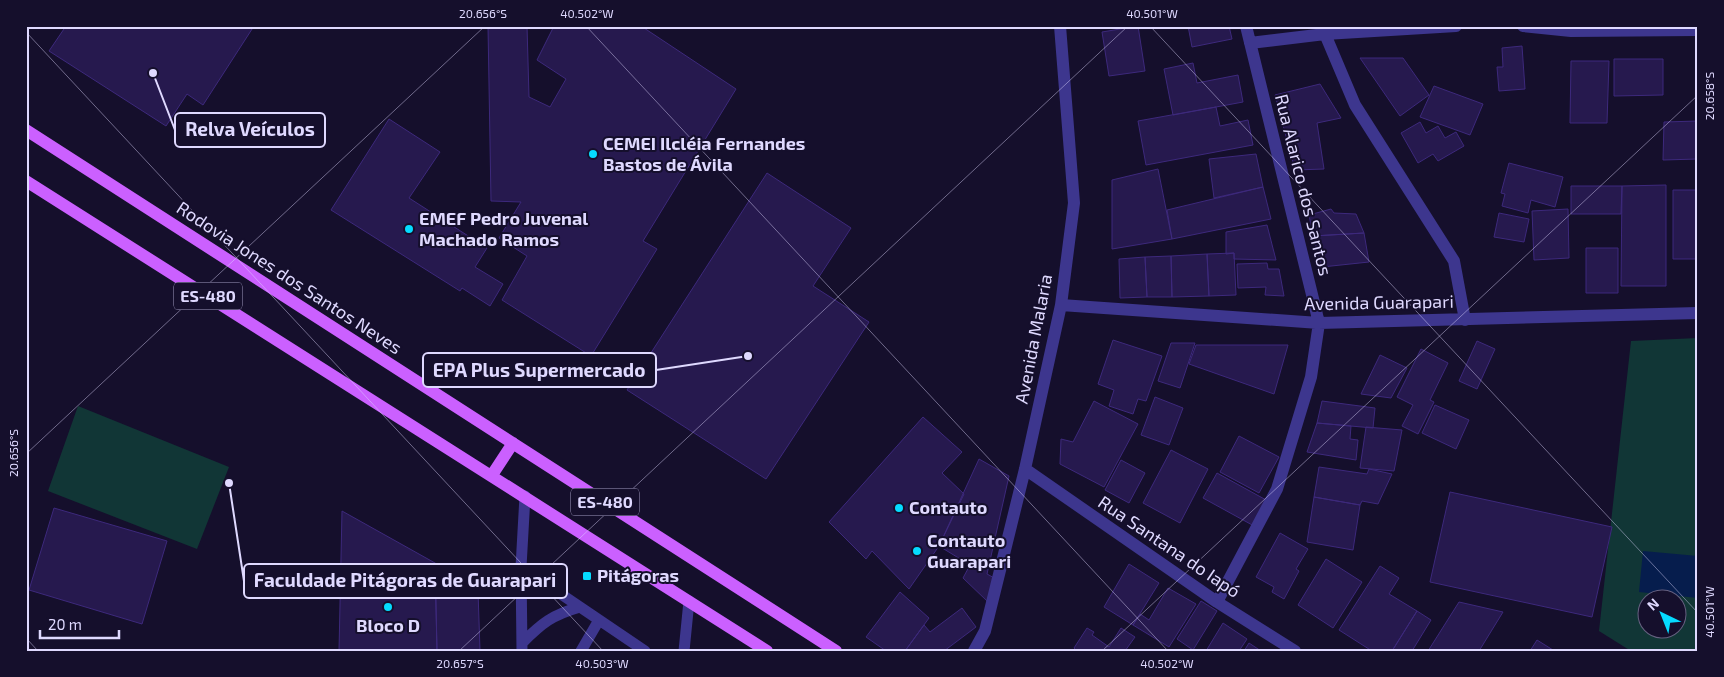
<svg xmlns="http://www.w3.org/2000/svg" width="1724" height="677" viewBox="0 0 1724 677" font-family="'Exo 2',sans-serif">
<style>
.green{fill:#113636;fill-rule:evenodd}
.water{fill:#061d4d}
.building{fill:#26194e;stroke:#3d297c}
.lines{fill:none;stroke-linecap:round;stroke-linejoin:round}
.service{stroke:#3d368e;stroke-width:11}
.minor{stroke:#3d368e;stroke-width:12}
.primary{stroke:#cb60ff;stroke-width:12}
.ticks{fill:none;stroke:#dfd9ff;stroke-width:1;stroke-opacity:0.45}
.poi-dot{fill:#05dbff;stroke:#150f2c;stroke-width:2}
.labels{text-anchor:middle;stroke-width:4;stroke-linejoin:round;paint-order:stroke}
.shield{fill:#150f2c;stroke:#a29cc0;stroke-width:1}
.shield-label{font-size:16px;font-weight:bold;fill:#dfd9ff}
.poi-label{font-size:18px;font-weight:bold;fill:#dfd9ff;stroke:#150f2c;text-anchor:start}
.street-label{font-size:18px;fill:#dfd9ff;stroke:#150f2c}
.leader{fill:none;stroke:#dfd9ff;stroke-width:2}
.callout-dot{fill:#dfd9ff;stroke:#150f2c;stroke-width:2}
.callout{fill:#150f2c;stroke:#dfd9ff;stroke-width:2}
.callout-label{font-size:19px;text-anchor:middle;font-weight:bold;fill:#dfd9ff}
.neatline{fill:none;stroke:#dfd9ff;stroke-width:2}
.ticks-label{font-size:12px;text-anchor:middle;fill:#dfd9ff}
</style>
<rect width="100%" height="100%" fill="#150f2c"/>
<!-- green -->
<path class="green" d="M1698 338V651H1631L1599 631 1631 341ZM1646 600H1676V630H1646Z
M78 406 229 467 197 549 48 491Z"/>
<!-- water -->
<path class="water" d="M1643 551 1698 556V598L1639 592Z"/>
<!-- building -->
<path class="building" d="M66 26H254L203 105 187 94 166 126 49 51Z
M488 26H527L529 97 550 107 566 79 537 60 554 26H641L736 89 643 241 657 249 591 356 502 300 527 256 499 238 521 202 491 201Z
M1138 26 1145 71 1109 76 1102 32Z
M1188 26H1229L1232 39 1192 47Z
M1522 46 1525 89 1499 91 1497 67H1503L1502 48Z
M1360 58H1403L1429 95 1400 116Z
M1614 59H1663V95L1614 96Z
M1571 61H1609L1607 123H1570Z
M1193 63 1197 83 1238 75 1243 102 1173 115 1164 69Z
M1320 84 1341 118 1317 123 1324 169 1295 170 1275 95Z
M1434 86 1483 104 1470 135 1420 117Z
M1216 107 1220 126 1248 120 1253 145 1146 165 1138 121Z
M389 119 440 152 409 198 487 248 475 267 503 284 490 306 462 288 460 291 331 210Z
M1698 121V159L1663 160 1664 122Z
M1420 122 1426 133 1438 126 1445 138 1456 132 1464 146 1438 161 1433 154 1418 163 1401 133Z
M1256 154 1263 187 1214 198 1209 159Z
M1509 163 1563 177 1555 207 1531 200 1528 213 1502 206 1505 194 1501 193Z
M1158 169 1172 239 1112 249V180Z
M767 173 851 228 813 286 869 322 766 479 627 390Z
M1666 185V286H1621L1622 186Z
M1571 186H1622L1621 214H1571Z
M1263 187 1271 219 1172 239 1167 210Z
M1673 190H1698V259H1673Z
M1331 209 1334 213 1356 214 1364 233 1313 236 1309 215Z
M1568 209 1569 258 1534 260 1532 211Z
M1499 213 1529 219 1524 242 1494 237Z
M1267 225 1276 260 1234 259V253L1226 254V232Z
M1364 233 1369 262 1322 267 1313 236Z
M1586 248H1618V293H1586Z
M1234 253 1236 295 1209 296 1207 254Z
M1207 254 1209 296 1172 297 1171 256Z
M1171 256 1172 297H1147L1145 257Z
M1145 257 1147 297 1120 298 1119 259Z
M1267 263 1268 269H1279L1284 296 1265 295 1266 287 1238 288 1237 264Z
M1113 340 1162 356 1146 401 1138 399 1133 414 1109 406 1114 390 1098 384Z
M1477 341 1495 349 1477 389 1459 381Z
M1171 343H1195L1180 388 1158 381Z
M1196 345H1288L1274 394 1189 364Z
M1421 349 1448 363 1430 400 1434 402 1418 434 1402 426 1413 405 1397 397Z
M1380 355 1407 368 1391 398 1361 394Z
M1155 397 1183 408 1169 445 1141 435Z
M1094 401 1138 424 1104 487 1060 464 1061 439 1073 442Z
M1322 401 1375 408 1373 428 1317 423Z
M1435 405 1469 420 1456 449 1422 433Z
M923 417 962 452 942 473 964 494 939 546 909 589 872 551 866 559 829 522Z
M1317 423 1351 426 1350 439 1358 440 1356 460 1307 452Z
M1366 427 1402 430 1394 471 1360 468Z
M1239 436 1279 457 1259 493 1220 472Z
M1171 450 1208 469 1180 523 1143 503Z
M979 459 1009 476 987 574 996 579 987 601 963 578 970 565 939 546Z
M1121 460 1145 473 1129 503 1105 490Z
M1319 467 1367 474 1369 469 1392 474 1378 504 1362 501 1360 505 1314 497Z
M1217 473 1268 501 1254 526 1203 498Z
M1450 492 1612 527 1592 617 1430 582Z
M1314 497 1360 505 1353 550 1307 542Z
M54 508 167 541 142 624 29 590Z
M342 511 435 563 437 651H339Z
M1280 533 1308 549 1296 569 1299 571 1284 599 1272 592 1274 587 1256 577Z
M1326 559 1362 582 1333 628 1298 605Z
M435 563 478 591 480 651H437Z
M1129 564 1159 583 1133 625 1104 607Z
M1380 566 1399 578 1389 594 1417 611 1392 651H1372L1339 630Z
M1168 588 1196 604 1169 647 1133 625 1140 614 1149 620Z
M900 592 929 618 905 651H886L866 637Z
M1201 601 1217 611 1193 650 1177 639Z
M1459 602 1503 612 1479 651H1428Z
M962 608 976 627 944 651H905L924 625 930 632Z
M1417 611 1431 620 1412 651H1392Z
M1223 623 1247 639 1239 651H1206Z
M1087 628 1094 632 1092 635 1109 647 1121 628 1135 637 1125 651H1077L1074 648Z
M1537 640 1553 650 1552 651H1530Z
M1249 643 1261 651H1244Z"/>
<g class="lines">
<!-- service -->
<path class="service" d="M525 496 521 567 645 651
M521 567 522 651
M522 643C542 623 552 615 580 607
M581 651 599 620
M684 651 689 601"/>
<!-- minor -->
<path class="minor" d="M1523 26 1571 31 1698 30
M1325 34 1355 105 1454 261 1465 320
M1250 43 1325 34 1456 26
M1061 305 1319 323 1698 313
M1025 469 1217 602 1295 651
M1217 602 1277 489 1311 377 1319 323 1246 26
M974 651 985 631 1025 469 1061 305 1074 203 1060 26"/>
<!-- primary -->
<path class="primary" d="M26 130 836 651
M26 181 767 651
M492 475 513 443"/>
</g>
<!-- ticks -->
<path class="ticks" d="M586 26 1168 651M1150 26 1698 613M26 32 603 651M26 454 485 26M26 638 38 651M459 651 1128 26M1102 651 1698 95"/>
<!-- markers -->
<g class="poi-dot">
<circle cx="593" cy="154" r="5"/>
<circle cx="409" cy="229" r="5"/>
<circle cx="899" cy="508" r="5"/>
<circle cx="917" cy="551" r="5"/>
<rect x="582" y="571" width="10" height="10" rx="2.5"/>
<circle cx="388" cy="607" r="5"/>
</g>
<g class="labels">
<!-- shield labels -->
<g class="shield">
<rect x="174" y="282.5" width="68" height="27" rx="4"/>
<rect x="571" y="488.5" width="68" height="27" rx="4"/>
</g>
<g class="shield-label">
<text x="208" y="302">ES-480</text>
<text x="605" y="508">ES-480</text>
</g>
<!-- poi labels -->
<g class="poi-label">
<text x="603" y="150">CEMEI Ilcléia Fernandes<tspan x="603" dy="21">Bastos de Ávila</tspan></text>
<text x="419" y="225">EMEF Pedro Juvenal<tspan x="419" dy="21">Machado Ramos</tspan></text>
<text x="909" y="514">Contauto</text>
<text x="927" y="547">Contauto<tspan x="927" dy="21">Guarapari</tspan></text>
<text x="597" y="582">Pitágoras</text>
<text x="388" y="632" text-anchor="middle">Bloco D</text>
</g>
<!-- street labels -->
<g class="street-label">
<text transform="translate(1303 185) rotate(76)" y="6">Rua Alarico dos Santos</text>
<text transform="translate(289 278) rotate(33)" y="6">Rodovia Jones dos Santos Neves</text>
<text transform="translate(1379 303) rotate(-1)" y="6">Avenida Guarapari</text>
<text transform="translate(1034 339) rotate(-79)" y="6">Avenida Malaria</text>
<text transform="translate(1169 547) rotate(34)" y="6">Rua Santana do Iapó</text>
</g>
</g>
<!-- callouts -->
<path class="leader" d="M153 73L175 130M748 356L656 370M229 483L244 581"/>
<g class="callout-dot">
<circle cx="153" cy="73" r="5"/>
<circle cx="748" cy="356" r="5"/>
<circle cx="229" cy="483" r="5"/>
</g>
<g class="callout">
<rect x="175" y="113" width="150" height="34" rx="5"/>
<rect x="423" y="353" width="233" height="34" rx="5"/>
<rect x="244" y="564" width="323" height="34" rx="5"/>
</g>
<g class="callout-label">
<text x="250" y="136">Relva Veículos</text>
<text x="539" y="377">EPA Plus Supermercado</text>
<text x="405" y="587">Faculdade Pitágoras de Guarapari</text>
</g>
<!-- border -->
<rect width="1724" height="677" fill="none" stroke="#150f2c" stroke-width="55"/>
<!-- north arrow -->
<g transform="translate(1662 614) rotate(317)"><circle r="24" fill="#150f2c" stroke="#666080"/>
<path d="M0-4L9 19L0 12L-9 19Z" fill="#05dbff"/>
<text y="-8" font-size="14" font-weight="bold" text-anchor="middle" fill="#dfd9ff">N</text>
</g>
<!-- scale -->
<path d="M40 630v8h79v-8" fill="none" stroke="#dfd9ff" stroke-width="2.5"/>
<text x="48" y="630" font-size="15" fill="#dfd9ff" stroke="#150f2c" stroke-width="4" paint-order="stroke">20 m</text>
<rect x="28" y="28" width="1668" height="622" class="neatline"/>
<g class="ticks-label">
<text x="483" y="18">20.656°S</text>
<text x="587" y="18">40.502°W</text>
<text x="1152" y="18">40.501°W</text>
<text transform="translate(1710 96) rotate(-90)" y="4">20.658°S</text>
<text transform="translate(14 453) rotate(-90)" y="4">20.656°S</text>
<text transform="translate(1710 612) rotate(-90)" y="4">40.501°W</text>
<text x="460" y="668">20.657°S</text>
<text x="602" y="668">40.503°W</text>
<text x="1167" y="668">40.502°W</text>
</g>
</svg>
